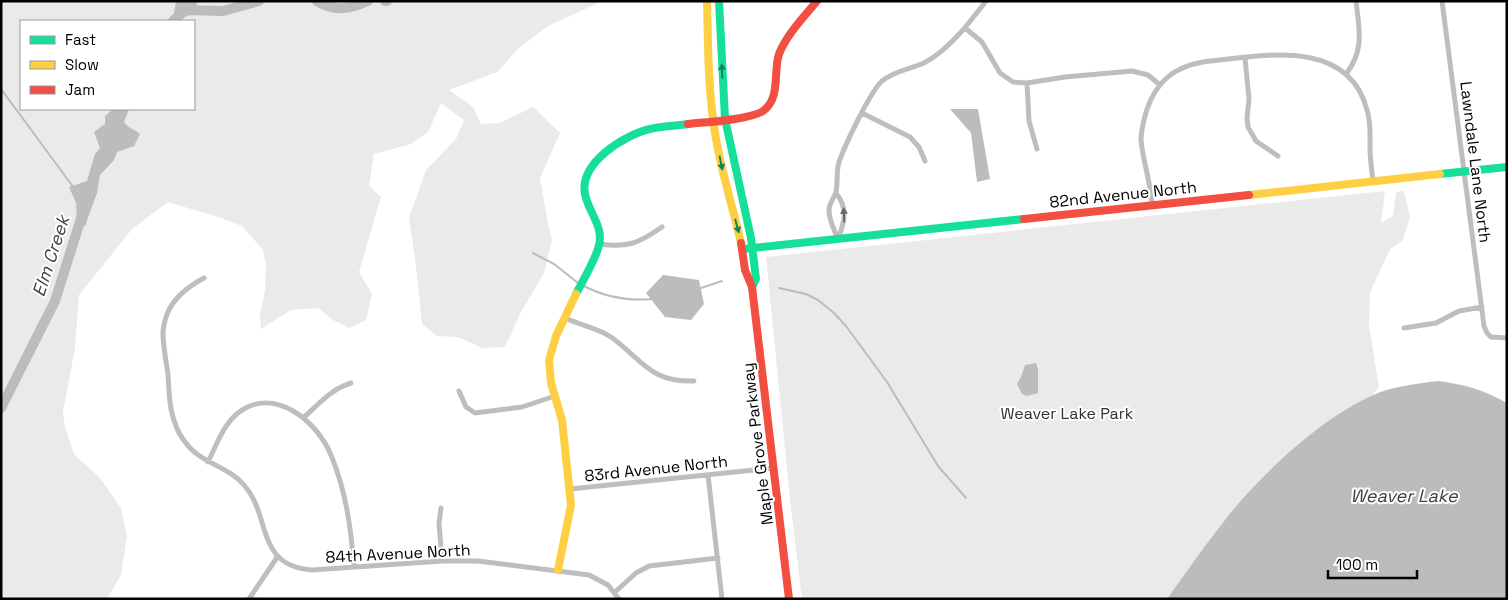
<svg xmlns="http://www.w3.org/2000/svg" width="1508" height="600" viewBox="0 0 1508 600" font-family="'Space Grotesk',sans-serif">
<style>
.green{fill:#eaeaea;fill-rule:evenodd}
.water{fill:#bcbcbc}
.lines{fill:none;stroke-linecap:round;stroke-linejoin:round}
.stream{stroke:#bcbcbc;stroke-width:2}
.river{stroke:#bcbcbc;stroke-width:10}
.street{stroke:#bebebe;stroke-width:5}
.fast{stroke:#16e098;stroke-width:8}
.slow{stroke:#ffcf43;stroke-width:8}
.jam{stroke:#f24e42;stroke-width:8}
.oneway{fill:#0d865b}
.oneway2{fill:#686868}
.labels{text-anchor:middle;stroke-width:4;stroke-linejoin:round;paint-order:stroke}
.street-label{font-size:16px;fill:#000;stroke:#fff}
.park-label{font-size:16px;fill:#303030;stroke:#fff}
.water-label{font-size:18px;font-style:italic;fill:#414141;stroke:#fff}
</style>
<rect width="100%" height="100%" fill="#fff"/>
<!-- green -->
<path class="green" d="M1 1H603L548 26 520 47 497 72 449 90 473 107 481 124 500 123 533 107 560 133 540 178 548 224 552 240 544 273 521 312 505 347 482 348 458 337 437 336 422 324 415 258 409 218 426 170 456 139 464 120 441 103 428 132 411 144 374 154 369 186 381 197 359 272 372 294 366 320 349 328 333 320 318 308 291 310 261 329 260 314 265 291 266 264 263 250 242 226 221 218 168 202 132 229 79 295 75 348 63 412 65 427 74 454 100 478 121 508 127 536 121 575 107 599H1ZM21 21H194V109H21Z
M1385 191 1381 223 1393 216 1396 192 1404 191 1410 217 1403 240 1390 249 1370 293 1369 325 1379 387 1372 396 1337 416 1306 438 1286 456 1222 523 1167 599H802L791 509 766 257Z"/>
<!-- water -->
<path class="water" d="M176 1H197C197 10 193 14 185 17L174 13Z
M113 109H129L124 122C128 128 134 129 140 134L134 146 117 152 114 160 100 175 97 193 85 226 77 223 76 203 69 187 87 181 95 154 100 148 94 132 105 124V116Z
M950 109H978L990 179 977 182 971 133Z
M663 275 699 280 704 304 691 320 665 317 646 293Z
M1036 363 1038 370V393L1027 396 1022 394 1017 384 1021 377 1025 365Z
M1438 381C1463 384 1484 390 1507 403V599H1167C1185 574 1202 549 1221 525 1257 478 1317 421 1371 396 1393 386 1415 384 1438 381Z"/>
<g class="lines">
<!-- stream -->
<path class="stream" d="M1 89 74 188
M533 253 554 264 578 283
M582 285C604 297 628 301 652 299
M779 288 806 294 818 300 834 313 846 326 887 382 938 466 966 498
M698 289 722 281"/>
<!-- river -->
<path class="river" d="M317 1C334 12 350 9 368 1
M385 1H387
M173 21 185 10 223 11 259 1
M1 408 55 301 83 212"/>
<!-- street -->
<path class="street" d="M1442 1 1484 326 1487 333 1491 337 1507 338
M965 28 982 42 1000 73 1013 82 1027 83 1065 77 1132 71 1148 75 1159 84
M1245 58 1249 99 1247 118 1248 127 1256 141 1278 156
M1346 74C1365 50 1359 29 1356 1
M1027 83 1029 121 1037 149
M862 113 910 137 919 147 925 161
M836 193C848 208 845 221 838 239
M1152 205C1151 183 1143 162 1141 140 1141 129 1144 119 1147 109 1157 81 1174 67 1203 62 1259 56 1348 36 1367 110 1371 122 1370 135 1370 148 1370 159 1372 171 1373 182
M838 239C834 229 829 221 829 210 829 203 834 199 836 192 838 183 836 172 839 162 845 145 870 92 882 81 894 71 910 69 924 63 949 50 969 23 986 1
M600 244C628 248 639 243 662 227
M204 278C189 286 174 297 167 314 165 320 163 327 163 333 163 346 166 361 168 374 169 390 169 408 175 423 177 430 181 437 186 443 200 463 228 466 244 485 272 517 255 566 312 570L442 561H478L589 575 608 585 619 599
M565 318C580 325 598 328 611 337 643 360 649 382 694 381
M1404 328 1436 323 1459 311 1482 307
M459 391 466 407 475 413 522 407 555 396
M303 418C319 404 331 389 351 383
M208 462C216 446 223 425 238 413 274 385 317 421 331 455 346 491 351 528 354 567
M708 475 722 599
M570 489 774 468
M441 508 439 523 442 561
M615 592 636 573 649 566 718 558
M249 599 278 556"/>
<!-- fast -->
<path class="fast" d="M719 1 725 119 751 238 756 279 752 287
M1440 174 1507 167
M743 249 1024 219
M576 294C583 280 596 259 599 245 604 227 588 211 585 194 579 163 624 135 650 129 662 126 676 126 688 124"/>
<!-- slow -->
<path class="slow" d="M707 1C708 47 708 93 716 139 722 174 733 208 741 243
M1249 195 1440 174
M558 570 571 505 562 420 551 383 549 360 556 336 576 294"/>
<!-- jam -->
<path class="jam" d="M688 124C706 122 749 120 763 111 781 98 773 72 779 54 787 34 804 17 817 1
M1024 219 1249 195
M741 243 745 270 752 287 789 599"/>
</g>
<!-- one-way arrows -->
<defs><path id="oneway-solid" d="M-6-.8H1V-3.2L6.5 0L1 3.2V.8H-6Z" transform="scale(1.25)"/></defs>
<g class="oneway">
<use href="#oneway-solid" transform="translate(722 71) rotate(-92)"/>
<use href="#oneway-solid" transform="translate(721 163) rotate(78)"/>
<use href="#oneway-solid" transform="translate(737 226) rotate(75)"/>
</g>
<use class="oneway2" href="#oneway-solid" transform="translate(844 215) rotate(-92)"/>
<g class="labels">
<!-- street labels -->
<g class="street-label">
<text transform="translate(1476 162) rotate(83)" y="6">Lawndale Lane North</text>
<text transform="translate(1123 194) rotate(-6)" y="6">82nd Avenue North</text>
<text transform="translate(757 444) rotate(-97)" y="6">Maple Grove Parkway</text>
<text transform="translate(656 468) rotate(-6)" y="6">83rd Avenue North</text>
<text transform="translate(398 553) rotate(-3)" y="6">84th Avenue North</text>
</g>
<!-- park labels -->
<g class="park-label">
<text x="1067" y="419">Weaver Lake Park</text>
</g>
<!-- water labels -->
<g class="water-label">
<text transform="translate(51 256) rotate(-72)" y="6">Elm Creek</text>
<text x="1404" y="502">Weaver Lake</text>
</g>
</g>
<!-- border -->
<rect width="1508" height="600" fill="none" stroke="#000000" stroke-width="5"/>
<!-- legend -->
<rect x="20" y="20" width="175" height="90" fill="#ffffff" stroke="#999999"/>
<rect x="30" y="36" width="25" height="8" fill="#16e098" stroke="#999999"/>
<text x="65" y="45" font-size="15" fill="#000000">Fast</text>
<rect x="30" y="61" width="25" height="8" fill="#ffcf43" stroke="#999999"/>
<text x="65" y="70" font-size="15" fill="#000000">Slow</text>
<rect x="30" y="86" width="25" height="8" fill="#f24e42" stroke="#999999"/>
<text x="65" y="95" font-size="15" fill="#000000">Jam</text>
<!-- scale -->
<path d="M1328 570v8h89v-8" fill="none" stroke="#000000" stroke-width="2.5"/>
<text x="1336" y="570" font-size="15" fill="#000000" stroke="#ffffff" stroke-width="4" paint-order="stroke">100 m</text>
</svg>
